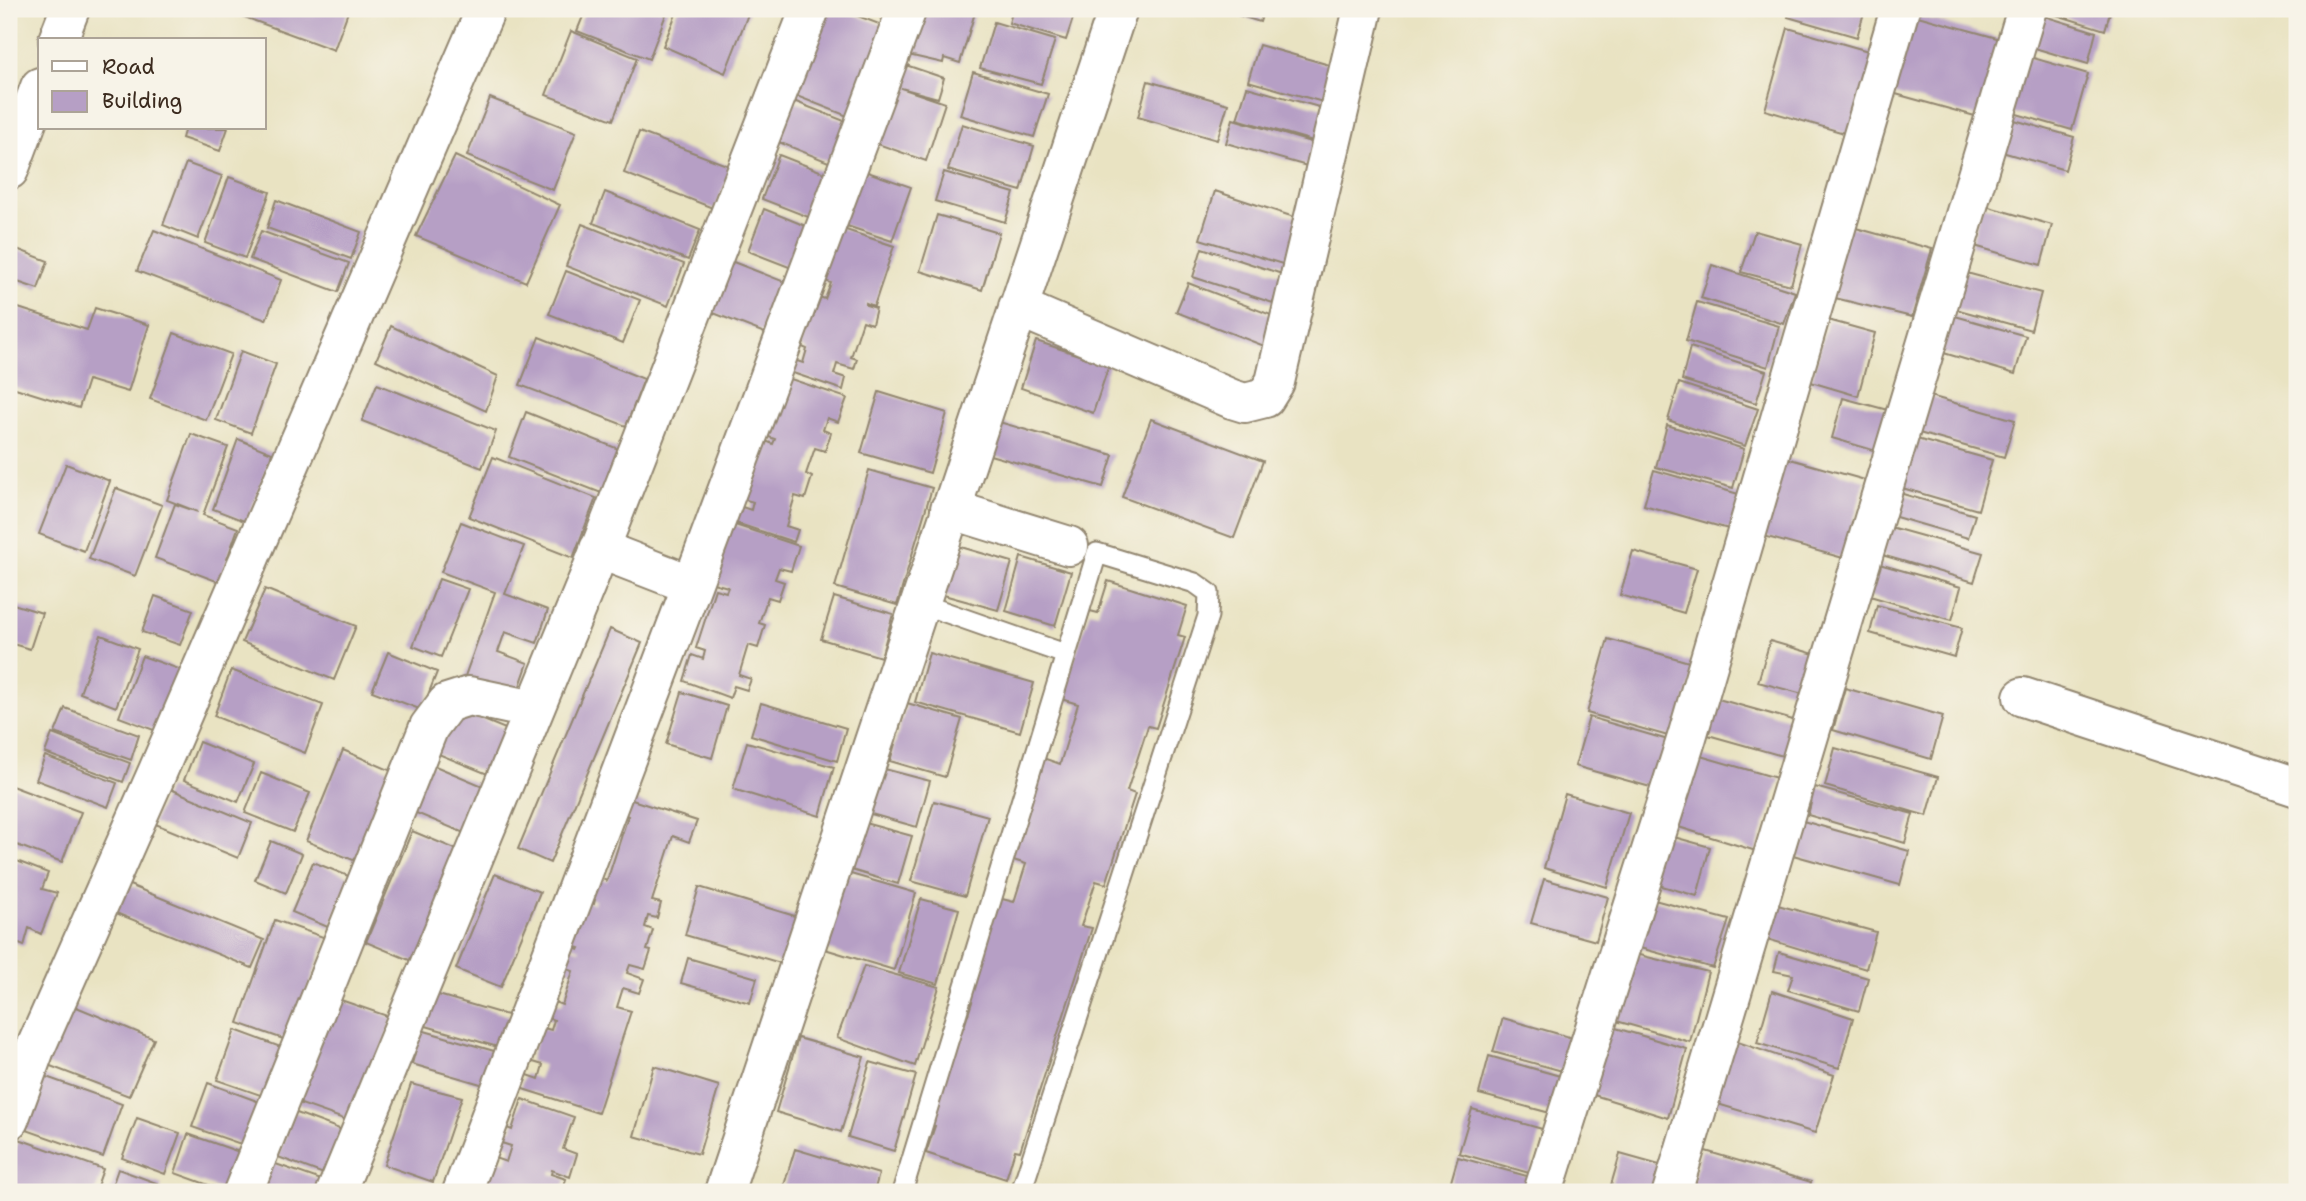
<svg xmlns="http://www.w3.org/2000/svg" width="2306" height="1201" viewBox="0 0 2306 1201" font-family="'Shantell Sans',sans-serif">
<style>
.building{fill:#b69fc5}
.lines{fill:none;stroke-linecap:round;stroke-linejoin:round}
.lane-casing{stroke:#928670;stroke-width:23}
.street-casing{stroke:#928670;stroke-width:42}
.lane{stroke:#fff;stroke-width:19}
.street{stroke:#fff;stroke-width:38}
</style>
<rect width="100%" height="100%" fill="#f7f3e8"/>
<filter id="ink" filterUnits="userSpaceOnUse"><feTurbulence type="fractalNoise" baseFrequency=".0143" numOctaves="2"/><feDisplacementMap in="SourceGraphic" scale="14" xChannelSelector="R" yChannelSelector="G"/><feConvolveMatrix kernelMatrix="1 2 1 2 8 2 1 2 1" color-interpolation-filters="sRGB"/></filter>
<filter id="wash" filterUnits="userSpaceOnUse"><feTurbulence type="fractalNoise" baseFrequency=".00686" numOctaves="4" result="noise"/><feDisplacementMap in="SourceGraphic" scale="28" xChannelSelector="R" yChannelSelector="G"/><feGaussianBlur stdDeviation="1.57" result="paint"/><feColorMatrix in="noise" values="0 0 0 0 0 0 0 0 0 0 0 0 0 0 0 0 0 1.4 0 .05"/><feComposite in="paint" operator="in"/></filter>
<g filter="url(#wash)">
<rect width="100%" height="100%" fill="#e9e3c2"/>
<g id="blocks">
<!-- building -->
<path class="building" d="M242 9H349L334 50 239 15Z
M586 9H668L649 59 577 31Z
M678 9H750L725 73 663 46Z
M827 9H839L890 28 855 119 794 95Z
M920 9H976L960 63 944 58 943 63 904 54Z
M1013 9H1076L1066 40 1009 23Z
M1218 9H1264L1260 22Z
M1790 9H1865L1857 37 1788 17Z
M2037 9H2111L2105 30Z
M1907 13 2004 40 1982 118 1885 91Z
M2037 14 2096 32 2088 64 2028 46Z
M994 22 1055 40 1041 84 980 68Z
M1788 28 1882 55 1858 137 1765 110Z
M571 31 637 58 613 120 546 95Z
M1259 45 1333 66 1323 102 1248 81Z
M2020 54 2088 74 2072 130 2003 110Z
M897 62 944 78 938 98 901 88 945 103 926 161 872 142Z
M973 72 1048 94 1034 137 960 115Z
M1148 81 1228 104 1217 140 1138 117Z
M1247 87 1337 112 1327 145 1237 119Z
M490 98 576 132 553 190 467 156Z
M786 98 852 124 836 165 771 139Z
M2004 117 2074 137 2065 170 1995 150Z
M1233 119 1314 143 1307 166 1226 143Z
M962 124 1034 146 1021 191 948 170Z
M185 128H228L220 151 182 138Z
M639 132 732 167 715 209 624 173Z
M779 155 838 178 821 222 762 199Z
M455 156 560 205 526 282 416 236Z
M186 163 222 176 198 239 163 225Z
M856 168 911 187 892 241 838 223Z
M944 172 1014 193 1005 222 935 201Z
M229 177 270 192 245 258 205 243Z
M1215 191 1303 220 1289 266 1200 239Z
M605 192 700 230 688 260 593 223Z
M276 200 361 232 351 259 267 228Z
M1982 205 2052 225 2041 265 1971 245Z
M764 209 823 233 807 274 748 251Z
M937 215 999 233 982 290 920 271Z
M582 224 684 264 668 306 566 266Z
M1845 225 1932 249 1912 317 1823 295Z
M837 227 894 246 874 306 866 303V305L876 308 872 324 863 321 851 357 857 359 854 369 837 364 834 374 846 378 843 390 790 372 794 360 803 363 807 349 800 346 816 296 825 299 831 283 820 279Z
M154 230 281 280 266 320 137 271Z
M261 231 349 263 338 292 250 259Z
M1755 231 1802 244 1791 285 1741 272Z
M9 246 48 261 38 289 9 279Z
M1202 248 1282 274 1273 303 1193 277Z
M718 256 800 288 780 339 698 307Z
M1712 265 1795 292 1784 324 1701 298Z
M566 271 640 300 623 343 549 314Z
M1963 272 2041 293 2031 330 1952 308Z
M1188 283 1284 320 1272 349 1176 312Z
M1697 302 1779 326 1768 367 1686 341Z
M9 305 87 330 95 308 149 325 128 392 88 380 79 408 9 386Z
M1948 314 2026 336 2015 374 1937 351Z
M1828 320 1875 333 1858 396 1811 382Z
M391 326 498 376 486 411 376 360Z
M174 333 231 354 206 420 150 399Z
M539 337 644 379 626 426 520 385Z
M1036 341 1109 365 1093 413 1021 388Z
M1690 347 1766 371 1756 403 1682 380Z
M241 351 276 364 251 433 216 420Z
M779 375 847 398 838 422 827 418 823 430 831 433 825 451 815 448 806 474 812 477 805 499 795 496 786 526 798 530 794 542 733 522 739 506 751 510 753 502 743 499 763 440 773 444 775 439 760 434Z
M1679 383 1758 409 1745 446 1668 420Z
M377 384 496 431 482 468 362 421Z
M879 392 947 413 930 473 861 453Z
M1923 394 2015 420 2004 457 1912 431Z
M1843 398 1895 412 1883 453 1832 438Z
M526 412 631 454 614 498 509 457Z
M1151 419 1263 461 1234 538 1122 497Z
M999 422 1113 455 1103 487 990 455Z
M1667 425 1744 449 1733 488 1656 467Z
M191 434 228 447 203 515 238 528 219 582 155 558 175 504 198 512 167 500Z
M1906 436 1992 460 1978 510 1892 485Z
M238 439 272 453 247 522 213 509Z
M493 457 596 498 573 558 469 517Z
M1783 457 1865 480 1843 558 1760 535Z
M66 464 110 481 84 551 39 534Z
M869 470 932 488 897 605 835 587Z
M1654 470 1742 495 1732 530 1644 505Z
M116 488 162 505 135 576 89 559Z
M1896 492 1975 515 1968 538 1889 515Z
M461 522 524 546 505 594 548 610 537 643 505 632 498 652 528 663 516 697 464 679 495 592 441 572Z
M732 524 799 546 791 571 779 568 775 579 784 582 778 600 768 597 759 623 765 625 758 648 748 645 739 675 751 679 747 690 734 686 730 698 684 681 692 655 703 659 705 651 696 648 715 589 726 592 728 587 713 583Z
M1890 527 1983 553 1974 582 1882 555Z
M954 545 1012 562 998 610 940 594Z
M1633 551 1697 569 1684 613 1620 595Z
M1021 557 1071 572 1055 626 1006 611Z
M1872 562 1961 587 1952 620 1863 594Z
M439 579 468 589 441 657 413 646Z
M1108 581 1187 606 1178 635 1185 637 1156 728 1148 726 1127 791 1135 794 1106 884 1096 881 1081 926 1092 928 1020 1151 1015 1150 1006 1179 926 1153 935 1126 925 1123 957 1024 964 1027 972 1002 965 1000 998 898 1014 902 1026 864 1010 859 1043 758 1060 764 1078 704 1061 699 1090 611 1098 613Z
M265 589 356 626 334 680 242 642Z
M155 596 193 610 180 645 142 632Z
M834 597 893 614 881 657 821 639Z
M10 603 42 613 30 649 9 643Z
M1877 605 1962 628 1954 657 1870 633Z
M610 629 642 643 550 863 518 849Z
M101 635 138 649 116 707 80 693Z
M1608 639 1696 664 1675 738 1587 713Z
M1770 641 1814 654 1803 694 1758 682Z
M388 652 437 672 422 710 372 691Z
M929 653 1034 683 1020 732 915 702Z
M142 656 182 670 159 732 119 717Z
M231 670 323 705 305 753 214 716Z
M1845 688 1943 716 1931 759 1833 730Z
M682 692 727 706 712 758 666 744Z
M1718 699 1800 722 1790 758 1708 735Z
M761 703 846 728 837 761 751 735Z
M907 703 962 719 945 777 890 761Z
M449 706 508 730 490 775 431 751Z
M65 708 139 735 131 760 55 733Z
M1589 717 1668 740 1654 788 1575 766Z
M52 734 130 763 123 782 45 753Z
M199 742 254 764 238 802 184 780Z
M747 742 834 767 820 816 733 789Z
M1835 748 1938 777 1927 816 1825 786Z
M343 750 394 772 358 862 306 841Z
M1690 753 1780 779 1756 851 1669 824Z
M45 756 117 783 108 807 36 780Z
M428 763 483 786 464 833 409 810Z
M877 767 930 781 917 827 864 812Z
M261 773 310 793 293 832 245 813Z
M9 785 81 812 62 862 9 842Z
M1815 787 1913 814 1905 843 1808 815Z
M168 788 252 823 238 858 153 823Z
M1565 794 1629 813 1607 887 1544 868Z
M626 798 697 821 689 842 673 836 652 901 661 903 657 918 648 916 645 927 653 930 647 950 651 951 645 969 630 965 627 973 644 979 639 993 623 988 617 1007 631 1011 598 1113 520 1088 525 1074 539 1079 543 1065 530 1061 540 1027 551 1030 554 1020 540 1016 546 999 562 1005 573 971 559 966 566 946 579 950 580 948 567 944 582 900 594 904 595 900 585 897 592 875 607 881 628 816 621 814Z
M934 801 988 816 965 896 911 881Z
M1803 821 1909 851 1900 885 1793 855Z
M861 822 912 836 898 884 848 869Z
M412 831 472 856 426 967 366 942Z
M1663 834 1710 847 1697 896 1648 882Z
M271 841 302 854 286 893 255 880Z
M9 858 48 873 42 889 57 893 41 934 29 928 24 946 9 940Z
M313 862 351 877 330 928 292 912Z
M837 870 916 893 894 970 815 946Z
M495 874 540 892 501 987 456 969Z
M1544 879 1608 897 1596 941 1531 923Z
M127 884 264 940 252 968 116 913Z
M699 887 798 917 784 964 685 935Z
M1643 897 1729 920 1713 968 1629 945Z
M921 899 959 909 938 984 899 973Z
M1774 904 1876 932 1866 969 1764 938Z
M275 920 326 938 289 1041 238 1023Z
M1627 952 1708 972 1690 1042 1606 1018Z
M1779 952 1868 978 1859 1011 1788 990 1793 975 1774 971Z
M688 958 757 978 750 1003 681 983Z
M864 966 939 987 915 1066 837 1038Z
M1772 991 1853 1018 1839 1068 1757 1043Z
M435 994 517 1018 508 1050 426 1026Z
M335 998 393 1018 355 1123 298 1103Z
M74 1006 154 1039 129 1096 45 1064Z
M1503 1018 1576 1039 1566 1072 1493 1052Z
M1602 1024 1687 1049 1668 1118 1581 1091Z
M235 1030 286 1049 269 1098 217 1080Z
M421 1030 501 1053 491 1087 412 1064Z
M798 1038 864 1057 841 1132 776 1112Z
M1732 1040 1834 1075 1815 1133 1711 1102Z
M1489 1056 1560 1076 1550 1113 1479 1094Z
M870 1062 916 1075 894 1151 848 1137Z
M654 1066 719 1086 699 1154 634 1136Z
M38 1074 122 1104 103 1157 18 1127Z
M208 1083 273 1107 258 1150 192 1127Z
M411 1084 462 1097 433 1182 384 1165Z
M522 1099 574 1117 563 1149 577 1154 570 1177 552 1170 551 1174 566 1179 562 1192H483L477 1190 489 1156 506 1162 511 1146 492 1140 497 1124 512 1130Z
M1472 1109 1542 1129 1529 1173 1459 1153Z
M294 1112 345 1131 329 1176 278 1157Z
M137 1118 180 1133 165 1174 122 1158Z
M188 1134 248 1155 228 1192 175 1173Z
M19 1139 103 1169 95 1192H9V1167Z
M795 1149 879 1174 874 1192H782Z
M1702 1150 1811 1182 1809 1192H1711L1691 1187Z
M1620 1154 1670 1168 1663 1192H1609Z
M1458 1157 1534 1178 1530 1192H1448Z
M270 1162 327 1182 323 1192H260Z
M118 1169 162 1185 159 1192H110Z"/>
</g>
</g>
<g filter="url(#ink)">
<use href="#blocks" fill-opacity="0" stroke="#928670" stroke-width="2"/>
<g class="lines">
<defs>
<path id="lane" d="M919 603 1065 654
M902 1192 1097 553 1195 583 1209 593 1208 616 1021 1192"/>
<path id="street" d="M58 40 70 9
M9 170 40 87
M1018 307 1232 399 1245 403 1265 398 1275 382 1363 9
M950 509 1069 546
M599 549 692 585
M2023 697 2297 787
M9 1120 35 1049 157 773 486 9
M243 1192 429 727 447 703 469 696 534 710
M336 1192 589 577 810 9
M462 1192 692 585 907 9
M724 1192 1118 9
M1543 1192 1687 737 1900 9
M1672 1192 2027 9"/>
</defs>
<!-- lane casing -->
<use href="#lane" class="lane-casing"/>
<!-- street casing -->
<use href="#street" class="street-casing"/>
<!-- lane -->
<use href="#lane" class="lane"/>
<!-- street -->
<use href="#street" class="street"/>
</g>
</g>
<!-- margin -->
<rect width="2306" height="1201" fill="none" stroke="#f7f3e8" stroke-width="35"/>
<!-- legend -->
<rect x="38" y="38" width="228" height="91" fill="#f7f3e8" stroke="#aca397" stroke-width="2"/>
<rect x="52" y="61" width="35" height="10" fill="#ffffff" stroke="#aca397" stroke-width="2"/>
<text x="102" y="74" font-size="21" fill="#3b2a1e">Road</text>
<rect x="52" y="91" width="35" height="21" fill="#b69fc5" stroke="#aca397" stroke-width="2"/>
<text x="102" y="108" font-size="21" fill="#3b2a1e">Building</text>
</svg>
